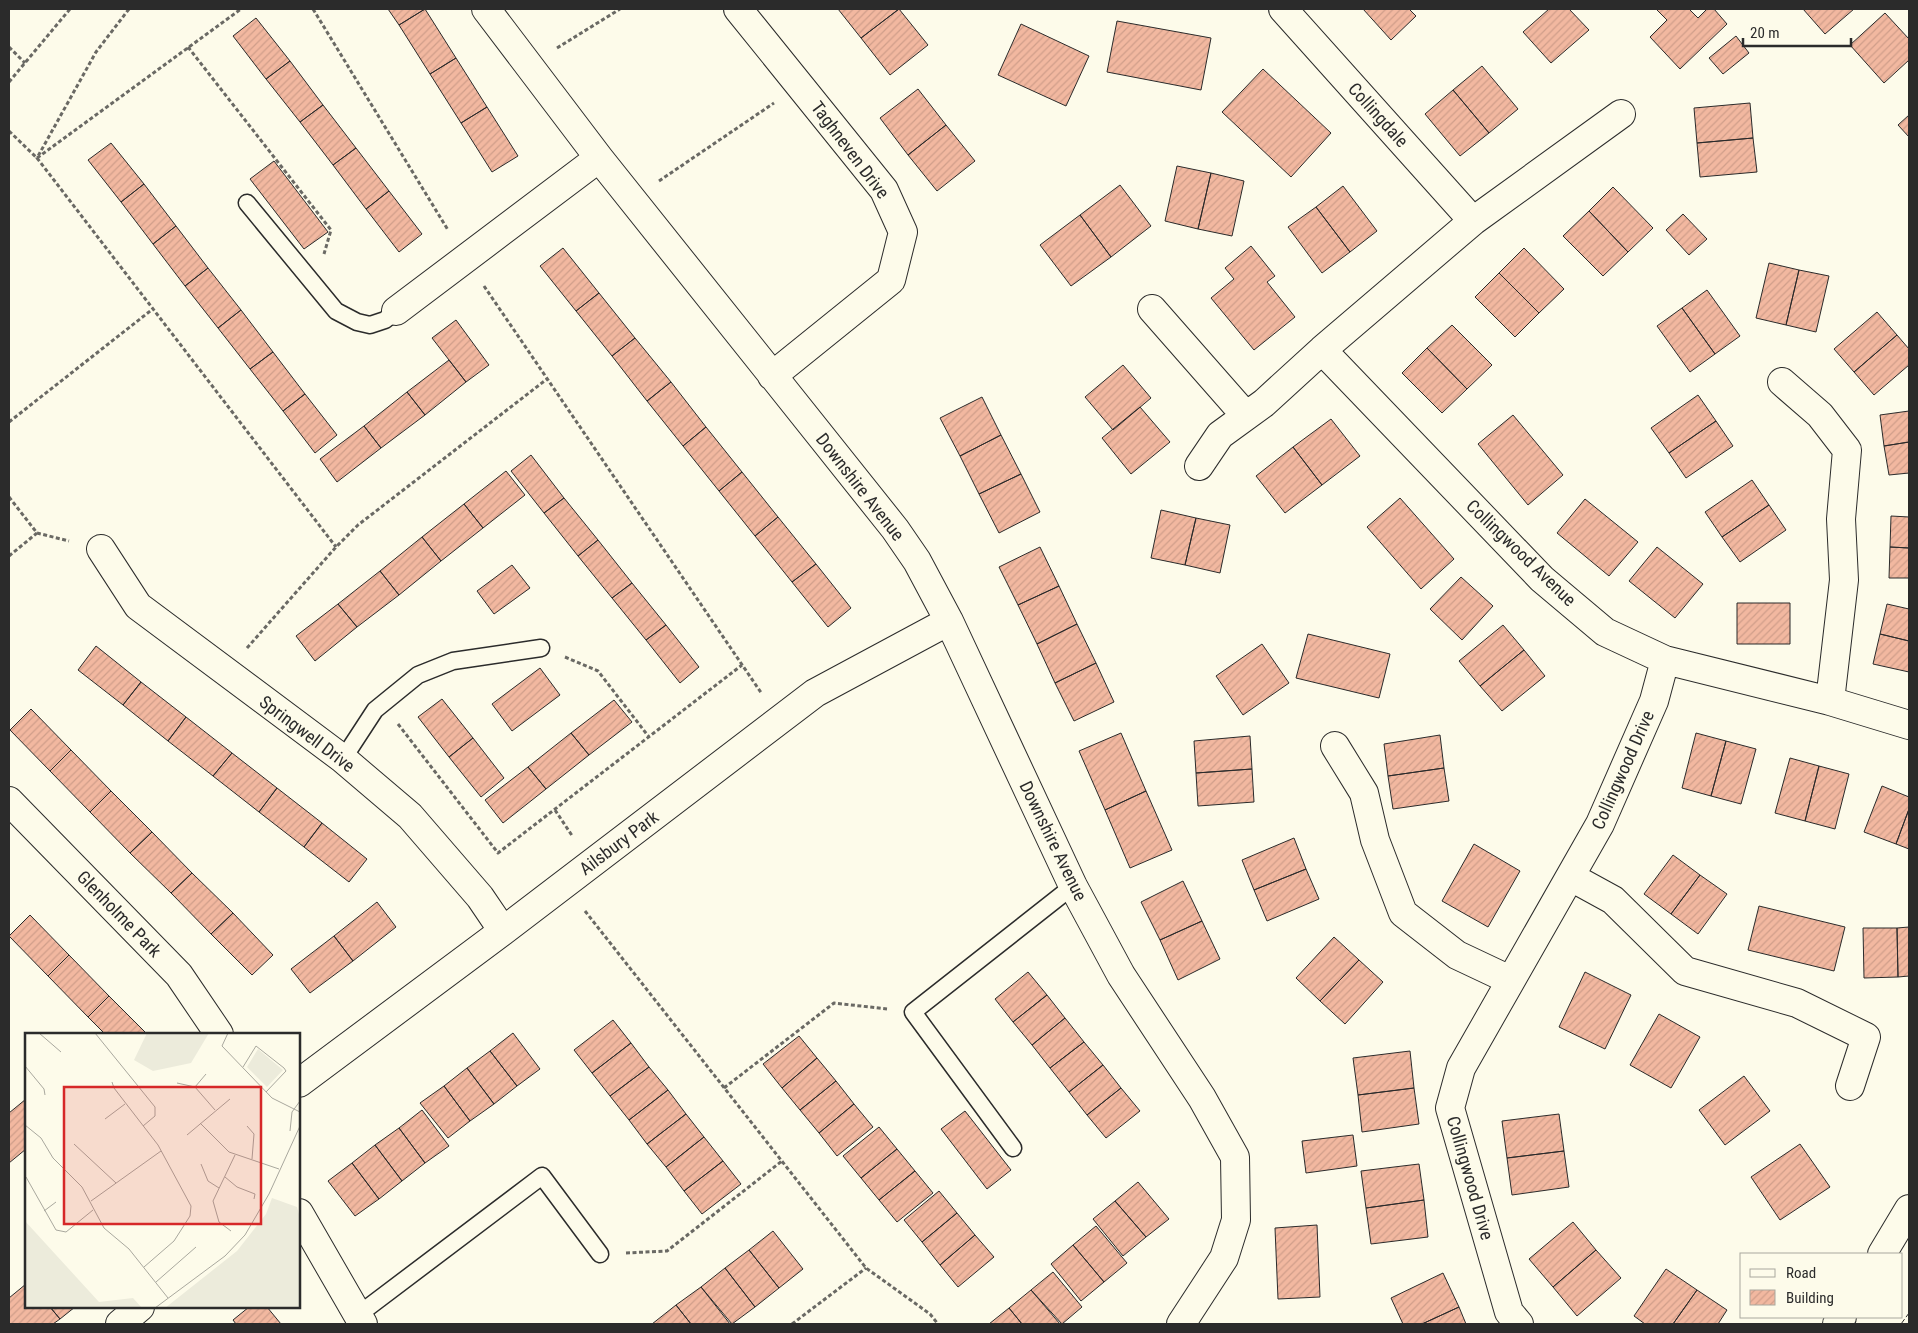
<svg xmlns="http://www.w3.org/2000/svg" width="1918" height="1333" viewBox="0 0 1918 1333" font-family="'Roboto Condensed',sans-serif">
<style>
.building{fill:url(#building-hatch);stroke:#2b2b2b}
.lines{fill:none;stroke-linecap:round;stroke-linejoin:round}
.lane-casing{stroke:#2b2b2b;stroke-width:19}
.street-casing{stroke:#2b2b2b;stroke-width:30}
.secondary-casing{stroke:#2b2b2b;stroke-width:30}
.path{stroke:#6a6964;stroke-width:3;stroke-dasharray:4 2.5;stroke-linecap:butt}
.lane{stroke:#fdfbea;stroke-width:16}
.street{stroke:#fdfbea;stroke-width:28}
.secondary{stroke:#fdfbea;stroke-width:28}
.fence{stroke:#2b2b2b;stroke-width:1;stroke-dasharray:6 2.5;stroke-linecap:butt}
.labels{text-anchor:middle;stroke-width:4;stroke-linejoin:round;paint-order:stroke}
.street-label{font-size:18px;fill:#2b2b2b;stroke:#fdfbea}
.inset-road{fill:none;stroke:#a9a89e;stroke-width:1}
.view{fill:#d62828;fill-opacity:0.15;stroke:#d62828;stroke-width:2.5}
.inset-edge{fill:none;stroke:#2b2b2b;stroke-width:2.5}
</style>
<defs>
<pattern id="building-hatch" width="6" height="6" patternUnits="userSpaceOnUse" patternTransform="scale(1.25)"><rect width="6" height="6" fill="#f2b8a0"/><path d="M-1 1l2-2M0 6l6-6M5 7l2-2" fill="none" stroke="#d09e8a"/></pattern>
</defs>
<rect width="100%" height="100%" fill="#fdfbea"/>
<!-- building -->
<path class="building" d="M388 9H425L399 25Z
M425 9 456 58 430 74 399 25Z
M838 9H899L861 38Z
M899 9 928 45 890 75 861 38Z
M1363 9H1409L1416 16 1391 40Z
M1549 9H1569L1589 30 1551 63 1523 32Z
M1656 9H1689L1698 18 1707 9H1714L1727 24 1680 69 1650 37 1667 20Z
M1803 9H1854L1825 34Z
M1885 13 1909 39V60L1884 83 1850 45Z
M256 18 290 61 266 79 233 36Z
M1117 21 1211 38 1201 90 1107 72Z
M1021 24 1089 56 1066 106 998 75Z
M1736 36 1749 53 1723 74 1709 58Z
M456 58 487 107 461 123 430 74Z
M290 61 323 105 300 122 266 79Z
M1482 66 1518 109 1489 133 1453 90Z
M1263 69 1331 133 1291 177 1222 112Z
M918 89 946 125 908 155 880 118Z
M1453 90 1489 133 1460 156 1425 114Z
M1750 103 1753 138 1697 143 1694 108Z
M323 105 356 148 333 165 300 122Z
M487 107 518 156 492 172 461 123Z
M1909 115V137L1898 125Z
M946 125 975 161 937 191 908 155Z
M1753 138 1757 172 1700 177 1697 143Z
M111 143 144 184 121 202 88 160Z
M356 148 389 191 366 209 333 165Z
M274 161 328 232 304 249 250 179Z
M1177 166 1211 173 1198 229 1165 221Z
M1211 173 1244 181 1232 236 1198 229Z
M144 184 176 226 153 244 121 202Z
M1120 185 1151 226 1111 257 1080 215Z
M1343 186 1377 231 1350 252 1316 207Z
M1613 187 1653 228 1628 252 1589 211Z
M389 191 422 234 399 252 366 209Z
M1316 207 1350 252 1322 273 1288 227Z
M1589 211 1628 252 1603 276 1563 236Z
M1683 214 1707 239 1689 255 1666 230Z
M1080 215 1111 257 1071 286 1040 245Z
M176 226 208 268 185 286 153 244Z
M1251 246 1275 276 1267 282 1295 317 1254 350 1211 298 1234 279 1225 268Z
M563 248 599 293 576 311 540 266Z
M1524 248 1564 289 1539 313 1499 273Z
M1769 263 1799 270 1786 325 1756 318Z
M208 268 241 310 218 328 185 286Z
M1799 270 1829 276 1816 332 1786 325Z
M1499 273 1539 313 1515 337 1475 297Z
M1707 290 1740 336 1715 354 1682 308Z
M599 293 635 338 612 356 576 311Z
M1682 308 1715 354 1690 372 1657 326Z
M241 310 273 352 250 369 218 328Z
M1877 312 1897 335 1854 372 1834 349Z
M456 320 489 365 466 382 432 338Z
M1452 325 1492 365 1467 389 1427 348Z
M1897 335 1909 349V365L1874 395 1854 372Z
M635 338 671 382 647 401 612 356Z
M1427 348 1467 389 1442 413 1402 373Z
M273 352 305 394 283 411 250 369Z
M449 360 466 382 425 415 407 392Z
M1123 365 1151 398 1113 430 1085 397Z
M671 382 706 427 683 446 647 401Z
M407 392 425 415 381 448 364 426Z
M305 394 337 435 315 453 283 411Z
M1698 395 1716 421 1669 453 1651 428Z
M982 397 1001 435 960 456 940 418Z
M1140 407 1170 442 1131 474 1102 438Z
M1909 411V442L1884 446 1880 415Z
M1513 415 1563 475 1528 505 1478 444Z
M1331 419 1360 456 1322 485 1293 447Z
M1716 421 1733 446 1686 478 1669 453Z
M364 426 381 448 337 482 320 459Z
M706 427 742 472 719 491 683 446Z
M1001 435 1021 474 979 494 960 456Z
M1909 442V473L1889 475 1884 446Z
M1293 447 1322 485 1285 513 1256 476Z
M531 455 564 498 544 513 511 471Z
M506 471 525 495 483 528 464 504Z
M742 472 778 517 755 536 719 491Z
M1021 474 1040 512 999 533 979 494Z
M1752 480 1769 505 1722 537 1705 512Z
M564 498 598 540 578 556 544 513Z
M1400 498 1454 559 1421 589 1367 527Z
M1585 499 1638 542 1609 576 1557 533Z
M464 504 483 528 441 561 422 537Z
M1769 505 1786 530 1740 562 1722 537Z
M1161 510 1196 518 1185 565 1151 558Z
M1891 516 1909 517V548L1890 547Z
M778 517 816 564 792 582 755 536Z
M1196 518 1230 525 1220 573 1185 565Z
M422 537 441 561 399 595 380 571Z
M598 540 632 583 612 598 578 556Z
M1040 547 1059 586 1018 605 999 567Z
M1657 547 1703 584 1675 618 1629 581Z
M1890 547 1909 548V578H1889Z
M816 564 851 608 828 627 792 582Z
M512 565 530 588 494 614 477 591Z
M380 571 399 595 357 627 338 604Z
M1461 577 1493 606 1462 640 1430 609Z
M632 583 666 625 646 640 612 598Z
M1059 586 1077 624 1037 644 1018 605Z
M1737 603H1790V644H1737Z
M338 604 357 627 315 661 296 636Z
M1887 604 1909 609V641L1880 634Z
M1077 624 1096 663 1055 683 1037 644Z
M666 625 699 667 680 683 646 640Z
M1503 625 1524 650 1480 686 1459 661Z
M1308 634 1390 654 1379 698 1296 678Z
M1880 634 1909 641V672L1873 664Z
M1262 644 1289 683 1243 715 1216 676Z
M96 646 141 682 123 705 78 670Z
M1524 650 1545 676 1502 711 1480 686Z
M1096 663 1114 702 1074 721 1055 683Z
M540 668 560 695 512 731 492 704Z
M141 682 186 717 168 741 123 705Z
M442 699 473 738 449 757 418 717Z
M614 700 632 722 589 755 571 733Z
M31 709 71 750 50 771 10 730Z
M186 717 232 753 213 776 168 741Z
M571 733 589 755 546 789 528 767Z
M1121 733 1146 791 1105 810 1079 751Z
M1696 733 1726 741 1711 796 1682 788Z
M1440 735 1444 768 1388 776 1384 744Z
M1250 736 1252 769 1196 773 1194 741Z
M473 738 504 778 481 797 449 757Z
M1726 741 1756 749 1741 804 1711 796Z
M71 750 111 791 90 812 50 771Z
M232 753 277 788 259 812 213 776Z
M1790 758 1819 766 1805 821 1775 813Z
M1819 766 1849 774 1835 829 1805 821Z
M528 767 546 789 503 823 485 800Z
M1444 768 1449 801 1393 809 1388 776Z
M1252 769 1254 802 1198 806 1196 773Z
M1882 786 1909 797V809L1896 844 1864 832Z
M277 788 322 823 304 847 259 812Z
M111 791 152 832 130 853 90 812Z
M1146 791 1172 850 1130 868 1105 810Z
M1909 809V849L1896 844Z
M322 823 367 859 349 882 304 847Z
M152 832 192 873 171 893 130 853Z
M1294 838 1306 869 1254 890 1242 860Z
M1474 844 1520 871 1488 927 1442 901Z
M1673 855 1700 875 1671 914 1644 894Z
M1306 869 1319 899 1267 921 1254 890Z
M192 873 233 913 211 934 171 893Z
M1700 875 1727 894 1698 934 1671 914Z
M1183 881 1202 921 1160 940 1141 902Z
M377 902 396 927 353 961 334 936Z
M1759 906 1845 927 1834 971 1748 950Z
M233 913 273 955 252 975 211 934Z
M30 915 69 955 48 976 9 936Z
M1202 921 1220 959 1178 980 1160 940Z
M1909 927V976L1898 977 1897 928Z
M1863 928H1897L1898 977 1864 978Z
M334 936 353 961 310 993 291 969Z
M1334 937 1359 960 1320 1001 1296 978Z
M69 955 109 996 88 1017 48 976Z
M1359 960 1383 982 1345 1024 1320 1001Z
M1028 972 1047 995 1013 1022 995 999Z
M1585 972 1631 995 1605 1049 1559 1027Z
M1047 995 1065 1018 1032 1045 1013 1022Z
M109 996 147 1034H105L88 1017Z
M1659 1014 1700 1037 1671 1088 1630 1065Z
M1065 1018 1084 1042 1050 1068 1032 1045Z
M613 1020 631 1043 592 1073 574 1050Z
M513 1033 540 1069 517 1086 490 1051Z
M799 1036 817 1058 782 1088 763 1064Z
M1084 1042 1103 1065 1069 1092 1050 1068Z
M631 1043 649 1067 610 1096 592 1073Z
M490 1051 517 1086 494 1104 467 1068Z
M1410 1051 1414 1088 1358 1095 1353 1058Z
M817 1058 836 1081 800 1110 782 1088Z
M1103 1065 1121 1088 1087 1115 1069 1092Z
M649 1067 668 1090 629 1120 610 1096Z
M467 1068 494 1104 470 1121 444 1086Z
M1744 1076 1770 1111 1725 1145 1699 1110Z
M836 1081 854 1104 819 1133 800 1110Z
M444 1086 470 1121 448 1138 420 1103Z
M1121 1088 1140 1111 1106 1138 1087 1115Z
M1414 1088 1419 1124 1362 1132 1358 1095Z
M668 1090 686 1114 647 1144 629 1120Z
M26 1099V1149L9 1163V1113Z
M854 1104 873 1127 837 1156 819 1133Z
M422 1110 449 1146 425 1163 399 1128Z
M965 1111 1011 1170 987 1189 941 1129Z
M686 1114 704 1137 666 1167 647 1144Z
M1559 1114 1564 1151 1507 1158 1502 1121Z
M879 1127 897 1149 861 1178 843 1156Z
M399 1128 425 1163 402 1181 375 1145Z
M1353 1135 1357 1166 1306 1173 1302 1141Z
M704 1137 723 1161 684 1191 666 1167Z
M1800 1144 1830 1187 1780 1220 1751 1177Z
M375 1145 402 1181 379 1199 352 1163Z
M897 1149 915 1171 879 1200 861 1178Z
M1564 1151 1569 1187 1512 1195 1507 1158Z
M723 1161 741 1184 702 1214 684 1191Z
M352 1163 379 1199 355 1216 328 1181Z
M1419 1164 1424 1200 1366 1208 1361 1171Z
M915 1171 933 1193 897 1222 879 1200Z
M1138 1182 1169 1219 1146 1237 1115 1201Z
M939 1191 957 1213 922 1242 904 1220Z
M1424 1200 1428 1237 1371 1244 1366 1208Z
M1115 1201 1146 1237 1123 1256 1093 1219Z
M957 1213 975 1235 940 1265 922 1242Z
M1573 1222 1596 1250 1553 1287 1529 1259Z
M1317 1225 1320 1297 1278 1299 1275 1228Z
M1096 1226 1127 1263 1104 1282 1073 1245Z
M773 1231 803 1269 779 1288 749 1250Z
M975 1235 994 1257 958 1287 940 1265Z
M1073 1245 1104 1282 1081 1301 1051 1264Z
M749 1250 779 1288 755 1307 725 1268Z
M1596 1250 1621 1278 1577 1316 1553 1287Z
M725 1268 755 1307 732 1324 701 1287Z
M1666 1269 1697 1290 1673 1324H1645L1634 1316Z
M1053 1272 1082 1307 1062 1324 1031 1290Z
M1443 1273 1459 1307 1422 1324H1403L1391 1298Z
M26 1284V1307H50L60 1319 53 1324H9V1298Z
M701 1287 730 1324H691L676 1305Z
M1031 1290 1060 1324H1022L1009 1308Z
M1697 1290 1727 1310 1718 1324H1673Z
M676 1305 691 1324H652Z
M50 1307H75L60 1319Z
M249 1307H267L281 1324H236L233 1320Z
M1459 1307 1466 1324H1422Z
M1009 1308 1022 1324H989Z"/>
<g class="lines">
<defs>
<path id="lane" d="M247 203 336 311 357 322 370 325 385 320 396 311
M343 759 375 710 418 675 453 661 541 648
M1013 1148 913 1012 1073 886
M358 1315 542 1176 600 1254"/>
<path id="street" d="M486 9 599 158 895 529 917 561 949 621 1073 886 1121 975 1202 1098 1235 1157 1236 1220 1224 1258 1181 1324
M738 9 884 190 903 232 891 280 772 376
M1283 9 1473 221
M1152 309 1246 416
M396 311 599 158
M1322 350 1542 579 1605 632 1665 660 1830 701 1909 725
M1782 382 1820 415 1847 450 1841 519 1844 580 1830 701
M1199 466 1220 435 1264 403 1322 350 1473 221 1621 114
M101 549 138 606 343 759 410 816 480 897 503 931
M1335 746 1364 793 1375 840 1403 913 1457 955 1510 980
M9 801 179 975 219 1034
M1571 877 1613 900 1685 971 1797 1003 1866 1037 1850 1086
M299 1083 503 931 815 693 949 621
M299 1213 363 1324
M120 1324 140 1307
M1519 1324 1509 1312 1450 1108 1461 1068 1600 824 1654 701 1665 660"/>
<path id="secondary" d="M1882 1254 1909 1209
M1837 1324 1842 1317"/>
</defs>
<!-- lane casing -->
<use href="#lane" class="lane-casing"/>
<!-- street casing -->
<use href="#street" class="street-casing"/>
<!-- secondary casing -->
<use href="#secondary" class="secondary-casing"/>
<!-- path -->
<path class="path" d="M129 9 96 52 37 158 336 547
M313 9 448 230
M9 47 25 63
M188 47 331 230 324 254
M557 48 620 9
M9 82 70 9
M9 131 37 158 241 9
M659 181 774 103
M484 286 762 694
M9 422 154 308
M9 497 37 533 69 541
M9 556 37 533
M247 648 336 547 358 525 547 379
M565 657 598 671 649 737
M398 724 498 853 742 665
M555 810 573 837
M585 911 866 1268 930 1314 938 1324
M724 1088 834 1003 887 1009
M626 1253 667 1251 782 1161
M792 1324 866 1268"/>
<!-- lane -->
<use href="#lane" class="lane"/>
<!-- street -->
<use href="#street" class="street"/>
<!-- secondary -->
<use href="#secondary" class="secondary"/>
<!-- fence -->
<path class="fence" d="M1901 1324 1909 1313"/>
</g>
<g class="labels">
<!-- street labels -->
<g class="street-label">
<text transform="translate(1378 115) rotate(48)" y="6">Collingdale</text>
<text transform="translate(850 150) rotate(53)" y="6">Taghneven Drive</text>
<text transform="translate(860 487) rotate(52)" y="6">Downshire Avenue</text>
<text transform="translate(1521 553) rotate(44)" y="6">Collingwood Avenue</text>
<text transform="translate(307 734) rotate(37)" y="6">Springwell Drive</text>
<text transform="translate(1623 770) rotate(-66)" y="6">Collingwood Drive</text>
<text transform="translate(1053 841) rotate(64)" y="6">Downshire Avenue</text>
<text transform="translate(619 843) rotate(-37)" y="6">Ailsbury Park</text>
<text transform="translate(119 914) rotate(46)" y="6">Glenholme Park</text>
<text transform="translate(1470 1178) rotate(74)" y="6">Collingwood Drive</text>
</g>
</g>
<!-- overview -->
<g transform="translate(25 1033)">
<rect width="275" height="275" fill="#fdfbea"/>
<path d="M122 0H184L166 30 128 38 109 27ZM233 16 258 37 242 54 222 34ZM247 165 272 174 275 185V275H140L212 218 241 181ZM0 188 74 269 108 265 117 275H0Z" fill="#ecebdb"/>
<path class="inset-road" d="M14 0 36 19M70 0 130 74V83L118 93M203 0 197 13 247 65 275 79M0 33 19 56 20 62M218 34 231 13 259 35 261 38 241 59M87 49 89 55 133 112 166 173 165 183 149 208 119 234M152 50 170 54 190 77M170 54 181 41M80 86 100 71M175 90 204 119 254 136M0 92 16 105 28 125 57 154 79 195 104 216 143 265M222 93 229 101 227 126M265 98 267 79 275 68M162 102 205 66M49 111 91 150M176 131 183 148 194 155M1 144 31 197 41 199 68 177M200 144 212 154 230 161 229 166M66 168 136 118M19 178 31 169M206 198 194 189 188 168 210 122M131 249 171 214M130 275 200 223 220 202 244 161 275 93"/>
<path class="view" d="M39 54H236V191H39Z"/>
<rect width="275" height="275" class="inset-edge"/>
</g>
<!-- border -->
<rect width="1918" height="1333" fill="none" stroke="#2b2b2b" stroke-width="20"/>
<!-- legend -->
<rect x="1740" y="1253" width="162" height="65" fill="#fdfbea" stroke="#a9a89e"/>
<rect x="1750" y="1269" width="25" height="8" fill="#fdfbea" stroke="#a9a89e"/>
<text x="1786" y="1278" font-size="15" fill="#2b2b2b">Road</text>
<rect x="1750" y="1290" width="25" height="15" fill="url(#building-hatch)" stroke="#a9a89e"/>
<text x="1786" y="1303" font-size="15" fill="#2b2b2b">Building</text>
<!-- scale -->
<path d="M1743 38v8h108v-8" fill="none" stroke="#2b2b2b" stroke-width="2.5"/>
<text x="1750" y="38" font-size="15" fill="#2b2b2b" stroke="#fdfbea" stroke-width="4" paint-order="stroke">20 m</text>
</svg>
